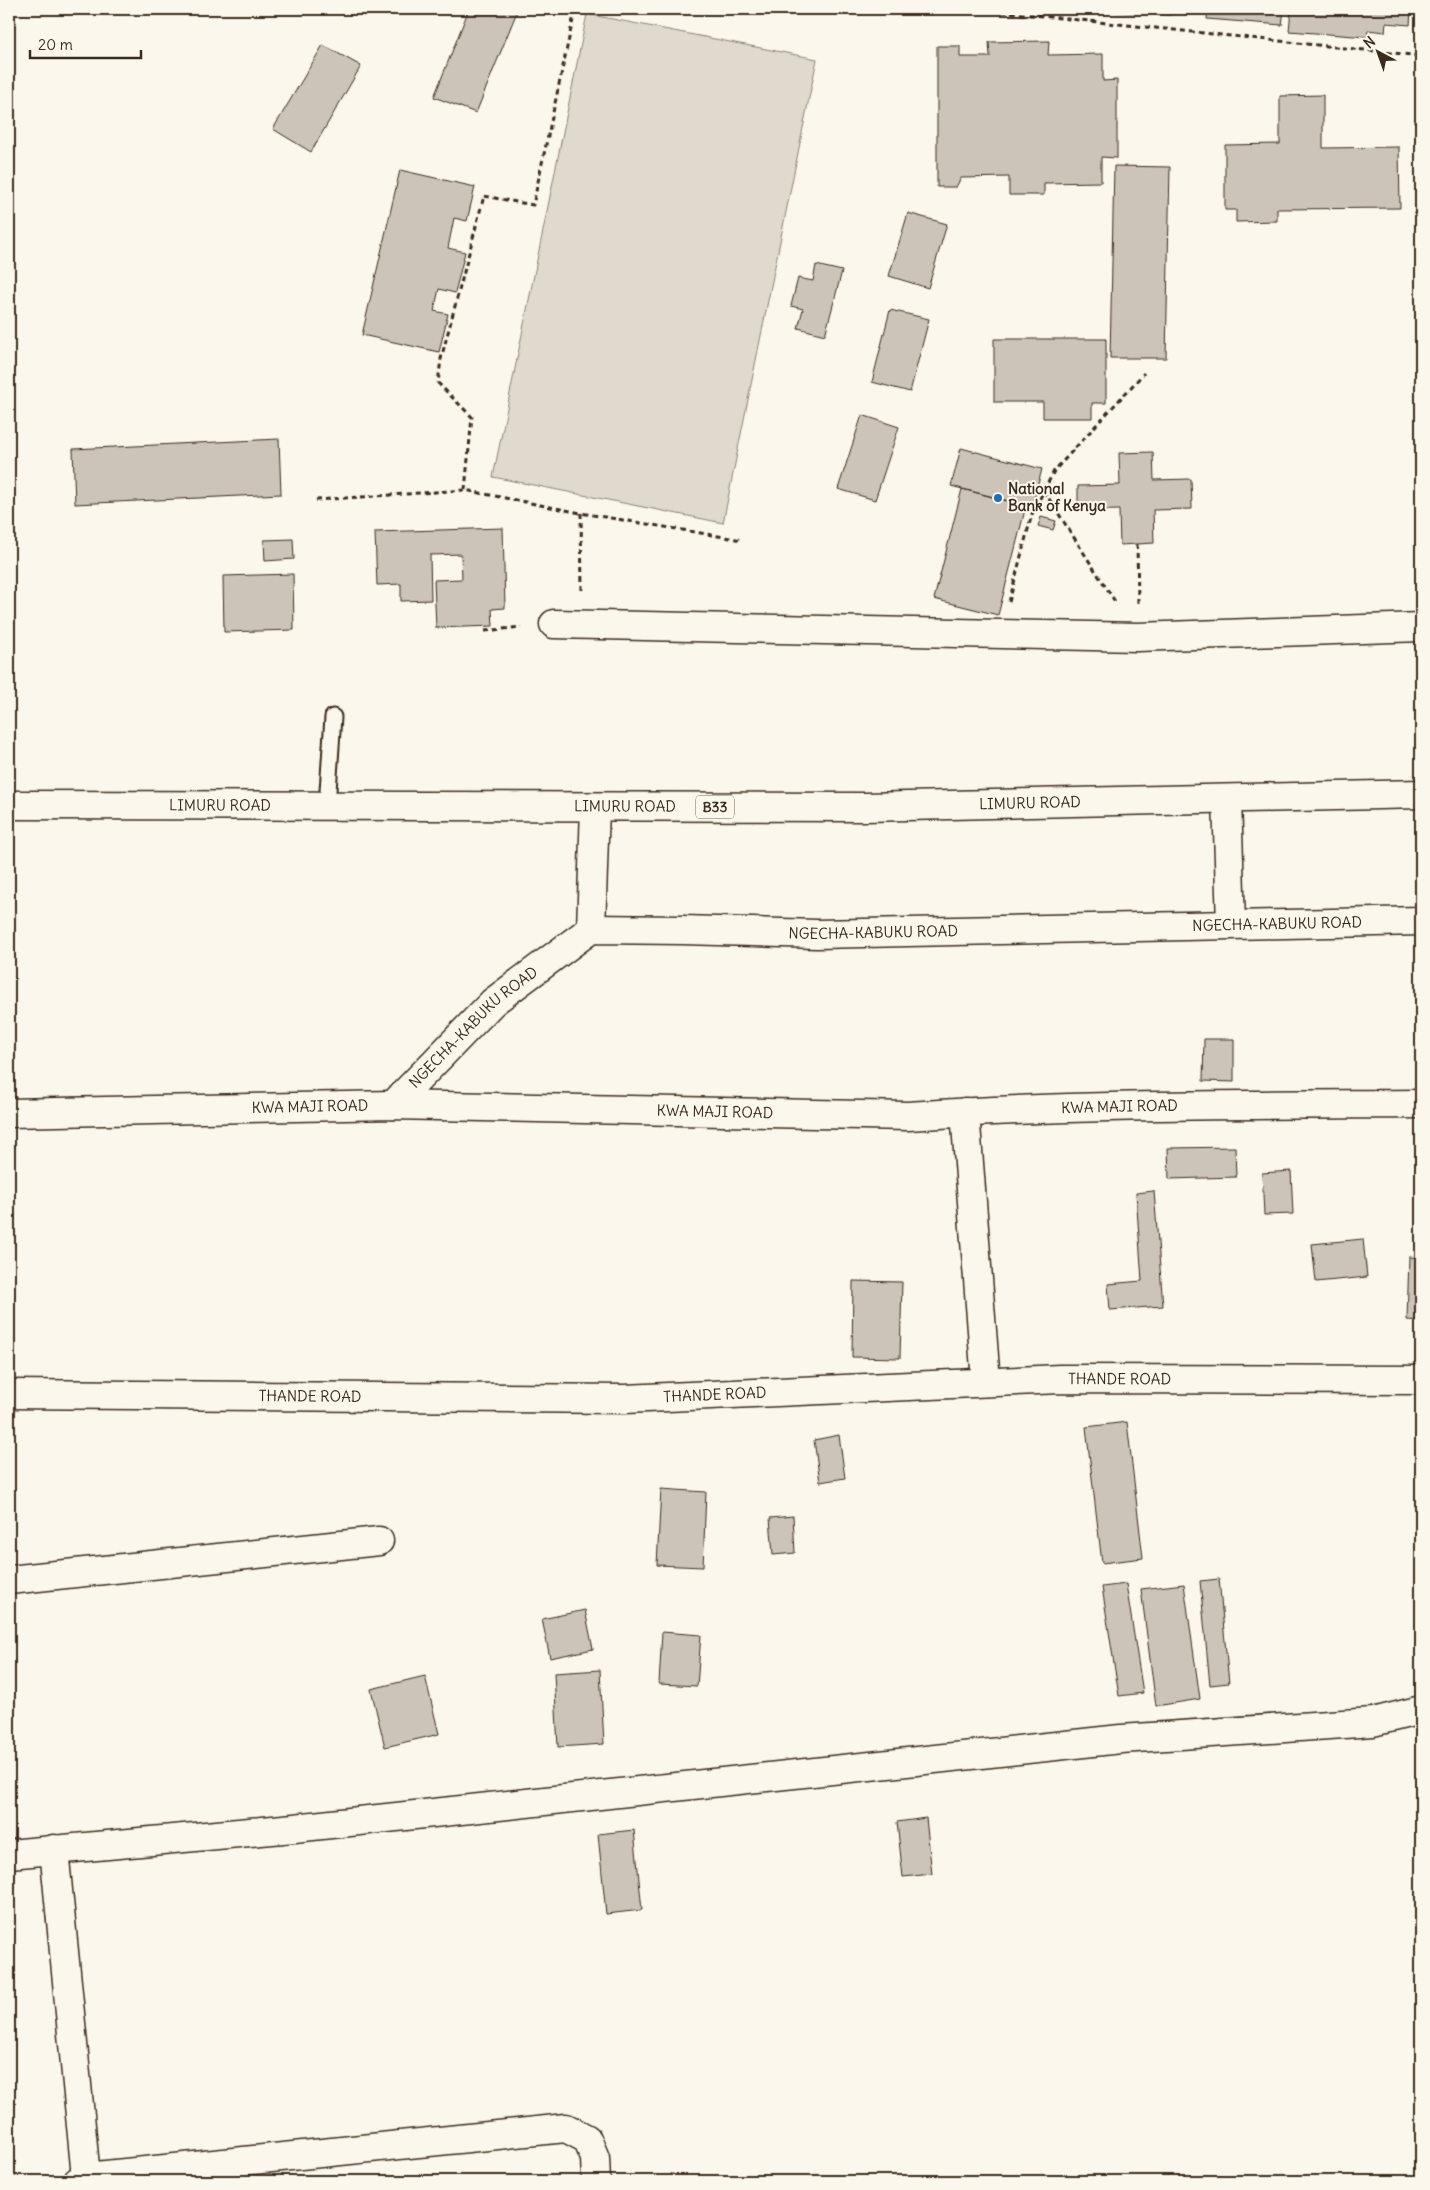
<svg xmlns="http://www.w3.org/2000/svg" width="1430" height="2190" viewBox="0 0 1430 2190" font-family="Delius,sans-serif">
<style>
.green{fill:#dfd9ce;stroke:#8d8276}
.building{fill:#ccc4b9;stroke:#3b2a1e}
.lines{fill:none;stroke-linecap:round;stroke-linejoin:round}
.lane-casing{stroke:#3b2a1e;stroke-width:19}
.street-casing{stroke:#3b2a1e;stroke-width:31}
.highway-casing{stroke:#3b2a1e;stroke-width:31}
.path{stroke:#3b2a1e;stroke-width:3;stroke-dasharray:5 4;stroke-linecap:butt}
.lane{stroke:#fbf7ec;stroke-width:15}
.street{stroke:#fbf7ec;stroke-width:28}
.highway{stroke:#fbf7ec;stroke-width:28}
.poi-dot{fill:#1f6fb2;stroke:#fbf7ec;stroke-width:2}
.labels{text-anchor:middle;stroke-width:4;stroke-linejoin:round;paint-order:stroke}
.shield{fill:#fbf7ec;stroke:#75685c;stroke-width:1}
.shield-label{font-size:14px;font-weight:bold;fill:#3b2a1e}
.poi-label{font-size:15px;font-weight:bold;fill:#3b2a1e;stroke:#fbf7ec;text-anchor:start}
.street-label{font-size:15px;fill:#3b2a1e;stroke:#fbf7ec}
</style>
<rect width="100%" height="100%" fill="#fbf7ec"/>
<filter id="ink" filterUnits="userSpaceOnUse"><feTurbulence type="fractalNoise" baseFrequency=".02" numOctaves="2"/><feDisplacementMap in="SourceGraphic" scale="10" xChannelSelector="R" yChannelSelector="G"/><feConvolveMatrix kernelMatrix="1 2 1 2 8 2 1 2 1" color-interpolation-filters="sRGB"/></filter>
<g filter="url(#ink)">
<!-- green -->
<path class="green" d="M587 14 817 59 723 523 493 477Z"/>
<!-- building -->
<path class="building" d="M469 9H518L476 113 434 97Z
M1074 9H1171V15Z
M1208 9H1284L1282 25 1207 19Z
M1291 9H1411L1410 25 1386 23 1385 32 1368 30 1367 37 1289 31Z
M1049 41 1048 55 1103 54V81L1117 80V158L1101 157V182L1044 183V195H1009V177L961 178 956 187H937V46H960V57H990L989 42Z
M323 45 361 66 311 152 273 129Z
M1323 95V148L1399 147 1400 208 1277 209V221L1236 222V210H1225V145L1280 144V96Z
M1114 166 1170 167 1166 358H1110Z
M400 170 475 187 467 221 454 218 448 248 465 252 455 293 439 289 434 311 448 314 439 352 362 335Z
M908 213 947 224 928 288 889 276Z
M816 265 842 271 825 335 798 328 803 309 791 306 798 278 813 281Z
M890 310 929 319 910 392 872 382Z
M994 339H1106V403H1092V418H1043V402H994Z
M862 415 899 427 875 500 838 489Z
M279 439 281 494 75 504 73 449Z
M961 448 1042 469 1032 507 951 486Z
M1153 452 1154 480 1191 479 1192 509 1153 510 1154 543 1120 545 1119 510 1078 511V486L1120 485 1119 453Z
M962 489 1026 506 998 615 934 599Z
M1041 517 1056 521 1053 530 1038 526Z
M503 528 505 608 492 609 493 626 436 628 434 580 462 579 461 554 430 555 431 600 401 601V584L377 585 375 532Z
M293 539 294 559 265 561 264 540Z
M293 574 294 630 224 632 223 576Z
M1204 1039H1234V1082L1203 1081Z
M1235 1147 1236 1177 1169 1179 1168 1148Z
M1291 1171 1293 1214 1264 1215 1262 1173Z
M1154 1191 1163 1306 1110 1310 1108 1284 1142 1281 1136 1193Z
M1363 1239 1367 1277 1316 1282 1312 1244Z
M1409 1257 1421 1258V1321L1407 1320Z
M853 1281 902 1282 900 1358 852 1357Z
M1127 1422 1143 1558 1102 1563 1086 1427Z
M839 1435 845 1478 820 1482 814 1440Z
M661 1489 706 1492 703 1567 657 1565Z
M793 1516 795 1553 773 1555 770 1518Z
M1219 1579 1229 1683 1210 1685 1200 1581Z
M1126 1584 1143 1693 1119 1696 1102 1587Z
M1184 1584 1200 1699 1156 1706 1141 1589Z
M585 1610 593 1649 550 1658 542 1619Z
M662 1632 701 1635 697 1686 659 1684Z
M600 1670 604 1744 558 1747 554 1673Z
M425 1676 439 1734 385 1747 371 1689Z
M926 1818 932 1874 903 1877 897 1822Z
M634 1830 642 1910 606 1914 598 1834Z"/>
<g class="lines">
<defs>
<path id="lane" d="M327 806 333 717"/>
<g id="street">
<path d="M554 624 1138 637 1421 627"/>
<path d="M1227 799 1231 924"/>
<path d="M591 929 595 807"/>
<path id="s1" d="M393 1105 493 1002 591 929 683 930 817 934 1421 921"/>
<path d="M965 1112 986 1382"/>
<path id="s2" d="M9 1113 393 1105 908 1116C1078 1104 1250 1105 1421 1104"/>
<path id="s3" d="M9 1394 625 1399 1060 1379 1421 1380"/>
<path d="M9 1580 379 1541"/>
<path d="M54 1849 86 2177"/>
<path d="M9 1854 294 1828 1121 1739 1373 1722 1421 1710"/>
<path d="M78 2181 86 2177 566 2128 587 2139 595 2158 596 2181"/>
</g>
<g id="highway">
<path id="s4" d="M9 805 865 807 1421 794"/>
</g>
</defs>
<!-- lane casing -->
<use href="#lane" class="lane-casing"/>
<!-- street casing -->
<use href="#street" class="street-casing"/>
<!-- highway casing -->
<use href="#highway" class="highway-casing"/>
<!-- path -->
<path class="path" d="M561 9 574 15 593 9
M975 9 1421 56
M465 490 472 417 438 383 441 359 484 196 533 205 574 15
M1044 491 1116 603
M316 500 465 490 581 513 742 540
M581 513 582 592
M1137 544 1138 603
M1009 602 1032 514 1054 471 1144 373
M485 631 521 627"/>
<!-- lane -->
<use href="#lane" class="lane"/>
<!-- street -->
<use href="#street" class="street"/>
<!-- highway -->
<use href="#highway" class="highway"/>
</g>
</g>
<!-- markers -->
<circle class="poi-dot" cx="998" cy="498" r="5"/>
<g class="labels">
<!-- shield labels -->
<rect class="shield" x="696" y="795.5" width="38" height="23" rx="4"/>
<g class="shield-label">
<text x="715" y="812">B33</text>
</g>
<!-- poi labels -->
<g class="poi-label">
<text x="1008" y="494">National<tspan x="1008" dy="17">Bank of Kenya</tspan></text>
</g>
<!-- street labels -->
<g class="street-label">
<text dy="5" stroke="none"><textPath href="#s4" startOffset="1021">LIMURU ROAD</textPath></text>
<text dy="5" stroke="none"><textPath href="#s4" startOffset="211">LIMURU ROAD</textPath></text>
<text dy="5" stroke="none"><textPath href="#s4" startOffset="616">LIMURU ROAD</textPath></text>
<text dy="5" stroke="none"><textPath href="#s1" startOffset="952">NGECHA-KABUKU ROAD</textPath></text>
<text dy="5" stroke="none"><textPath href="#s1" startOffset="548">NGECHA-KABUKU ROAD</textPath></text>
<text dy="5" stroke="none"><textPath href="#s1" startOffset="112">NGECHA-KABUKU ROAD</textPath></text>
<text dy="5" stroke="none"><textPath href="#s2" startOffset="301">KWA MAJI ROAD</textPath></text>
<text dy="5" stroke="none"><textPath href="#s2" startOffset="1111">KWA MAJI ROAD</textPath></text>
<text dy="5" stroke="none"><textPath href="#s2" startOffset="706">KWA MAJI ROAD</textPath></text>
<text dy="5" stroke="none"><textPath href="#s3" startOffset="1111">THANDE ROAD</textPath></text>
<text dy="5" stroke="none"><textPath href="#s3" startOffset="706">THANDE ROAD</textPath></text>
<text dy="5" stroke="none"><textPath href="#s3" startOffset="301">THANDE ROAD</textPath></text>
</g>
</g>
<!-- margin -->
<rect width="1430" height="2190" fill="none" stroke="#fbf7ec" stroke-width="30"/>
<rect x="15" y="15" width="1400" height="2160" fill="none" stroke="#3b2a1e" stroke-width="2" filter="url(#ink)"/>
<!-- north arrow -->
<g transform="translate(1378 52) rotate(319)" stroke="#fbf7ec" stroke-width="4" paint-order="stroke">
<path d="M0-4L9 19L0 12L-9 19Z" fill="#3b2a1e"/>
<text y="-8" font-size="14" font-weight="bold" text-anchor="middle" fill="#3b2a1e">N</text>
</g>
<!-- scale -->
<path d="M30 50v8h111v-8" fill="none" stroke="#3b2a1e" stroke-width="2.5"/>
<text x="38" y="50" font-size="15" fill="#3b2a1e" stroke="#fbf7ec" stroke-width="4" paint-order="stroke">20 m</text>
</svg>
